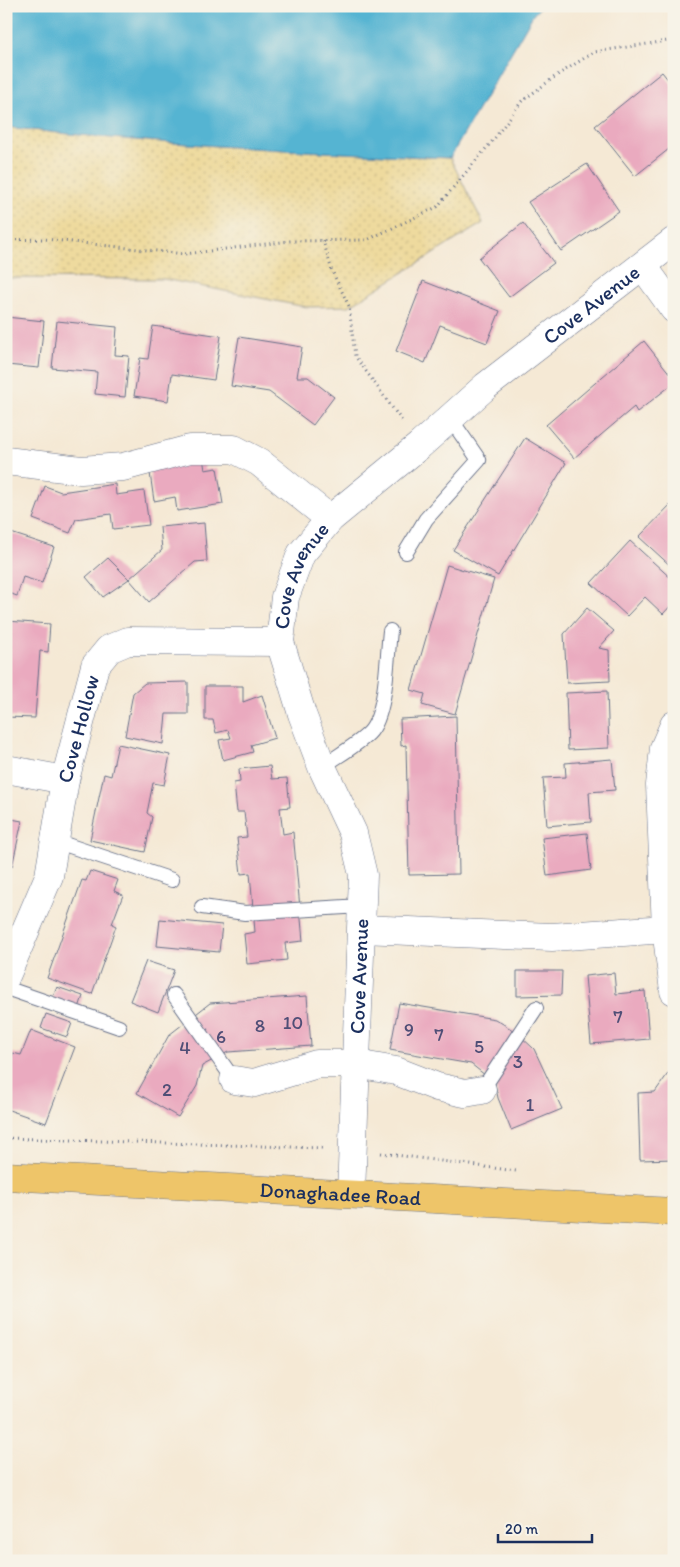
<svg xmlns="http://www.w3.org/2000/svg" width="680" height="1567" viewBox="0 0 680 1567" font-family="Itim,sans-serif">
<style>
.sand{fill:url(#sand-dots);stroke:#84847e}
.water{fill:#54b4d2;stroke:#387298}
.building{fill:#eaaabf}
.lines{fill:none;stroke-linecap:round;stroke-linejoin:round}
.service-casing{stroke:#677088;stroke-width:16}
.minor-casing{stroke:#677088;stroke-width:29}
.primary-casing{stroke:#677088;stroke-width:29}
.path{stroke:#677088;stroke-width:3;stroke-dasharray:1 4;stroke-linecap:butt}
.service{stroke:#fff;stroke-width:14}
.minor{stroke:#fff;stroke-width:28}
.primary{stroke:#eec569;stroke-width:28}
.labels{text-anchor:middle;stroke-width:5;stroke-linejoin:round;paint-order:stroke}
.number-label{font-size:19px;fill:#4f4e76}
.street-label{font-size:21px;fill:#1b2f5e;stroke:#f7f3e8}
</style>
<defs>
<pattern id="sand-dots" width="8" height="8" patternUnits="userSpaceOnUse" patternTransform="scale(1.25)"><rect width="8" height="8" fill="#eeda9e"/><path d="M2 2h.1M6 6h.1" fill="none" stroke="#ccbb8a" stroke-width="1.8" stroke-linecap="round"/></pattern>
</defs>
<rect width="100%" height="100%" fill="#f7f3e8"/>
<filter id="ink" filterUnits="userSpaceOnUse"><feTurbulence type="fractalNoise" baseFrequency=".02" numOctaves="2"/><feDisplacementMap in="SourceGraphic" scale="10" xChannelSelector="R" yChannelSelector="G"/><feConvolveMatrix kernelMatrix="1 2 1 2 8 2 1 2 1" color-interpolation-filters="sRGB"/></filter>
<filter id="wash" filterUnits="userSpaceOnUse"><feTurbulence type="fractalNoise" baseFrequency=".0096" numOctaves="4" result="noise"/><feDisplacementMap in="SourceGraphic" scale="20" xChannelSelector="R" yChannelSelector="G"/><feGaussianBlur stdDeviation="1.12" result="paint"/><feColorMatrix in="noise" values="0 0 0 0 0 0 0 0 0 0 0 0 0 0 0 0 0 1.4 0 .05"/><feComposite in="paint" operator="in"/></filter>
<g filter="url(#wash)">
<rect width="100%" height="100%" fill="#f5e9d5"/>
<!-- sand -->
<path class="sand" d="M6 127C153 145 302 151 450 158L483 223 349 306 306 307 164 279 6 278Z"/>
<!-- water -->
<path class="water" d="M6 6H541L533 15 450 158C302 151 153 145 6 127Z"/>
<g id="blocks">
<!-- building -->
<path class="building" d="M662 72 674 87V145L635 176 595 126Z
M587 164 619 211 561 251 528 202Z
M523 223 554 263 509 297 479 258Z
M423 281 500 311 487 343 440 325 425 363 396 351Z
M6 317 44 321 39 368 6 365Z
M57 321 117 327 115 355 129 356 125 397 95 394 97 372 52 368Z
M153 326 221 336 214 380 172 374 168 401 134 396 140 358 148 359Z
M239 337 302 347 297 377H308L334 397 313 425 269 392 231 386Z
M644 341 674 379V383L637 412 634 407 574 458 546 425Z
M525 438 566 463 498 576 453 550Z
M203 458 205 470 217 468 223 504 177 511 175 497 154 501 149 466Z
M115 484 116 495 144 491 149 525 113 529 111 514 76 519 70 533 33 519 45 486 61 492Z
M674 501V569L639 537Z
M204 523 207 561 195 562 149 602 129 579 103 597 86 577 108 558 129 579 162 550 160 527Z
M11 533 54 547 42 583 23 577 17 596 6 592V548Z
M630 541 674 581V602L663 614 645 597 627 616 591 583Z
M447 565 494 579 455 714 422 705 425 694 411 690Z
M587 608 614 631 599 648 609 650 610 681 567 683 564 634Z
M6 621 50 624 48 652 40 651 35 718 6 717Z
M188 682V714H166L163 744 125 736 133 693 145 683Z
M205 686H243V702L262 695 275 738 251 745 253 752 223 760 219 740 231 738 228 730 216 733 213 720H205Z
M607 691 609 748 568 750 566 693Z
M456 716 459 874 409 875 406 745 401 746 400 719Z
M118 744 170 755 164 785 153 783 147 813 152 817 145 852 90 840 104 774 111 776Z
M612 759 615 790 589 792 591 822 547 826 543 778 566 777 565 763Z
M270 766 272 779 287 778 290 807 280 808 283 834 293 832 303 941 285 943 287 960 247 964 244 934 255 932 250 873 241 874 237 838 247 837 244 812H237L234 783 240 782 239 769Z
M6 818 22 821 12 867 6 865Z
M587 833 591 870 547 876 542 838Z
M90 871 118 880 114 891 123 895 112 924 116 926 92 994 47 978 82 880 86 881Z
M160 919 222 925 219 952 157 946Z
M146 961 174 970 158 1012 130 1001Z
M517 971H562L561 995 517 996Z
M614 973 616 994 645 991 649 1039 591 1044 585 976Z
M57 987 83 996 79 1008 52 999Z
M307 996 311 1046 228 1052 202 1066 197 1086 178 1117 137 1093 169 1035 210 1003Z
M399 1003 495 1019 516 1032 534 1049 562 1109 511 1130 498 1098 495 1083 471 1064 390 1050Z
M46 1014 72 1023 67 1037 41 1028Z
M31 1030 75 1047 46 1123 6 1109V1072L13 1053 21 1055Z
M672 1068 674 1070V1159L640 1160 638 1093 655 1092Z"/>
</g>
</g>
<g filter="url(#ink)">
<use href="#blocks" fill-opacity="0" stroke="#677088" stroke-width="1"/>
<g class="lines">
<defs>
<path id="service" d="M406 552 426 519 479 460 450 418
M322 767C337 756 356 746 369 733 387 715 387 656 390 631
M55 841 172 880
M202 907 245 913 362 906
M6 988 119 1027
M174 995 234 1080
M482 1090 536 1008"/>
<g id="minor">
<path d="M643 266 674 309"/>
<path d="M6 461 81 470 123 467 190 449H234L259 462 330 519"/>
<path d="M674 725 664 748 660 785 666 929 674 991"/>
<path d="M6 769 65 780"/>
<path d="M362 929 552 937 666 929"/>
<path id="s1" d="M6 976 49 876 65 780 95 666 109 649 128 641 280 642"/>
<path d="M234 1080 254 1083 317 1064H356L396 1071 437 1087 465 1093 482 1090"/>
<path id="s2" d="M351 1194 363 875 353 833 322 767 302 714 280 642 285 597 301 554 330 519 419 446 486 386 674 241"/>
</g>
<g id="primary">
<path id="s3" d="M6 1176 674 1212"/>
</g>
</defs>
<!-- service casing -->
<use href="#service" class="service-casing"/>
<!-- minor casing -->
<use href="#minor" class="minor-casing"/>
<!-- primary casing -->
<use href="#primary" class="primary-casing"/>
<!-- path -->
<path class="path" d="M6 240 44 239 185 254 290 241 367 240 437 207 494 139 522 101 556 76 594 52 674 40
M323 240 332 271 349 306 355 356 402 421
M6 1138 323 1148
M381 1153 516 1171"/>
<!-- service -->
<use href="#service" class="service"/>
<!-- minor -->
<use href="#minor" class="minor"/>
<!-- primary -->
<use href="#primary" class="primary"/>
</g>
</g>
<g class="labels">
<!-- number labels -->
<g class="number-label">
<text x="618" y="1023">7</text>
<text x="293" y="1029">10</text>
<text x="260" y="1032">8</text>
<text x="409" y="1036">9</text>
<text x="439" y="1041">7</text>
<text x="221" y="1043">6</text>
<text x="479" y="1053">5</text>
<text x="185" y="1054">4</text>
<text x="518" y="1068">3</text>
<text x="167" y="1096">2</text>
<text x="530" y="1111">1</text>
</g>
<!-- street labels -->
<g class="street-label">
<text dy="7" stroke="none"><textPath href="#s2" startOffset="1042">Cove Avenue</textPath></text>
<text dy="7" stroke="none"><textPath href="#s2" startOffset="638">Cove Avenue</textPath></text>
<text dy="7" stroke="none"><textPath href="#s1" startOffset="259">Cove Hollow</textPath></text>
<text dy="7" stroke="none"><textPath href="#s2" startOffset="218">Cove Avenue</textPath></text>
<text dy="7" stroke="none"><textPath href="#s3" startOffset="335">Donaghadee Road</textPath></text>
</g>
</g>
<!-- margin -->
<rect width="680" height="1567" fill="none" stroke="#f7f3e8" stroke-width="25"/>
<!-- scale -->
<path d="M498 1534v8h94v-8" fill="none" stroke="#1b2f5e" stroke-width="2.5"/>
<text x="505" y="1534" font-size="15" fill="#1b2f5e" stroke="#f7f3e8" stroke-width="4" paint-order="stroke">20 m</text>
</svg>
